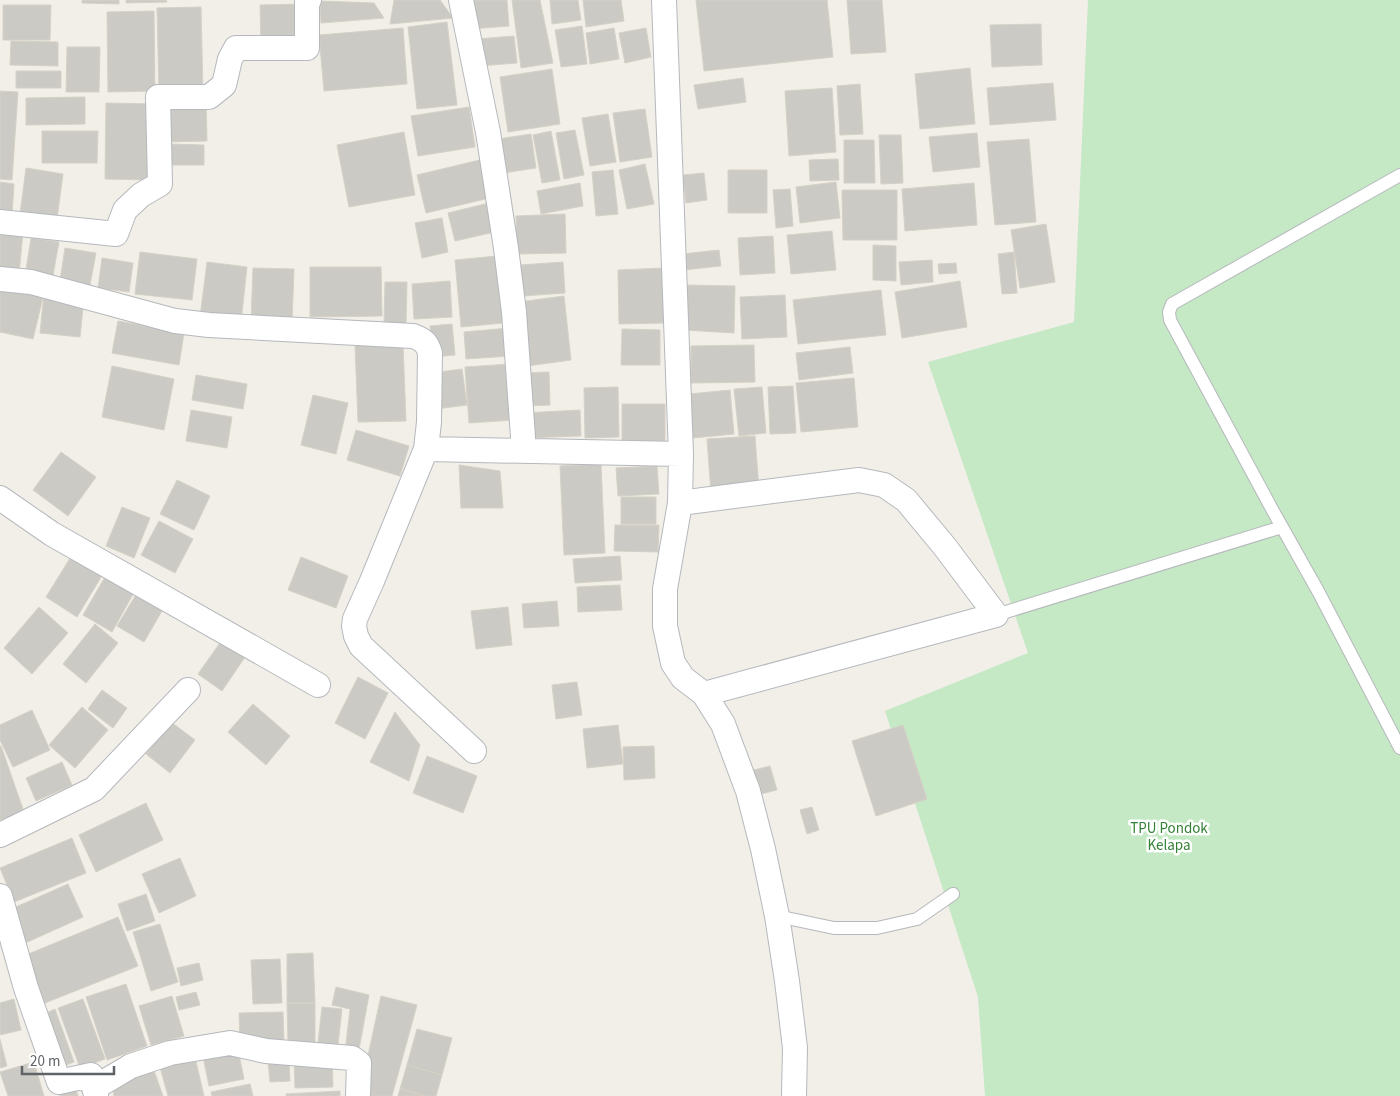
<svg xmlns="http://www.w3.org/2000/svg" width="1400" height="1096" viewBox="0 0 1400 1096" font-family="'Source Sans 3',sans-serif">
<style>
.green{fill:#c5e8c5}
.building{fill:#cccac5;stroke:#d6d1c6}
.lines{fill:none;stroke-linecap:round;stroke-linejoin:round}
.service-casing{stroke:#b5b8bc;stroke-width:14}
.minor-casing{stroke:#b5b8bc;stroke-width:26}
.service{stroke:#fff;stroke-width:12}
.minor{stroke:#fff;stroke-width:24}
.labels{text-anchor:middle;stroke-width:5;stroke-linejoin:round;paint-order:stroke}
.park-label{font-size:15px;fill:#348238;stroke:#fff}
</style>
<rect width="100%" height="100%" fill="#f1efe8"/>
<!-- green -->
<path class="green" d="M1088 0H1400V1096H985L978 997 885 711 1028 653 928 362 1074 322Z"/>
<!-- building -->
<path class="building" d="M82 0H119V4L82 3Z
M126 0H166L167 2 126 3Z
M394 0H440L453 18 390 24Z
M472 0H507L509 26 471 29Z
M512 0H540L553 63 521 68Z
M550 0H578L581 20 552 24Z
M583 0H621L624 21 586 27Z
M696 0H827L833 57 704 71Z
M847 0H882L886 52 851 54Z
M320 1 374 3 384 18 321 23Z
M303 4 304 45 261 47 260 5Z
M3 5H51L50 40H3Z
M201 7 203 93H159L157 8Z
M154 11 155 91 108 92 107 12Z
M447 22 457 105 417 109 408 27Z
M1041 24 1042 65 992 67 990 25Z
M582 26 587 64 561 67 555 30Z
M403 28 407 84 324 91 319 35Z
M614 28 619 59 590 64 586 33Z
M646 28 651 57 625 63 619 33Z
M514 36 517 63 479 66 477 39Z
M11 41 58 42V66L10 65Z
M67 47H100L99 92H66Z
M970 68 975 124 920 129 915 74Z
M552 69 560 124 508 132 500 77Z
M16 71H61V88H16Z
M743 78 746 102 698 109 694 85Z
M1053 83 1056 120 990 125 987 88Z
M860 84 863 134 840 135 837 86Z
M832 88 836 152 789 156 785 91Z
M0 91 18 92 12 180 0 179Z
M85 97V124L26 125V98Z
M206 101 207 141 162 142 161 102Z
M106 103 156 104 155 180 105 179Z
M469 107 475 147 418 156 411 116Z
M645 109 652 157 620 162 613 113Z
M608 114 616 162 590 166 582 118Z
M575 130 584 175 564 179 556 133Z
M42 131H98L97 163H42Z
M551 131 560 180 542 183 533 135Z
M404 132 415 195 349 207 337 145Z
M977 133 980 167 933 172 929 137Z
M531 134 536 168 503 173 498 139Z
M879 135H901L903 183 881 184Z
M1029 139 1036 222 995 225 987 142Z
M844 140H874L875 183H844Z
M168 144 204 145V165H167Z
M484 159 494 197 426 213 417 175Z
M838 159 839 180 810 181 809 160Z
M645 164 654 204 627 209 619 170Z
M26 168 63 174 57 219 20 214Z
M613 170 618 214 596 216 592 172Z
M728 170H767V213H728Z
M704 173 707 200 686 203 683 175Z
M0 182 14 184 12 214 0 213Z
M836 182 840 218 800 223 796 187Z
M580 183 583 206 541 214 537 191Z
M974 183 977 225 905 231 902 189Z
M790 189 793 226 776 228 773 190Z
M842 190H897V240H843Z
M493 202 499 231 455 241 448 213Z
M565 214 566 253 517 254 516 216Z
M442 218 448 252 422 258 415 223Z
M1046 224 1055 282 1020 288 1011 230Z
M0 230 23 232 19 274 0 272Z
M832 231 836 270 791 274 787 235Z
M773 236 775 273 740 275 738 238Z
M31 238 59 242 52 281 25 276Z
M873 245 896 246V281L873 280Z
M65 248 96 253 90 285 60 280Z
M719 250 721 266 684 270 682 254Z
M140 252 197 259 192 300 135 294Z
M1014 252 1017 293 1002 294 998 254Z
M497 256 503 323 461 327 455 260Z
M102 258 133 263 129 292 98 288Z
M932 260 933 282 901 285 899 262Z
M207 262 247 267 241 322 200 317Z
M563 262 565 293 523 296 520 265Z
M956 263 957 273 939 274 938 264Z
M310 267H381L382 316 310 317Z
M253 268 294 269 292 323 251 322Z
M663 268 664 323 619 324 618 270Z
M450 281 452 317 414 319 412 284Z
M960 281 967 327 902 338 895 292Z
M385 282H407L406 324 384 323Z
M0 283 44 293 33 339 0 332Z
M685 285 735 286 734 333 684 330Z
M881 290 886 335 798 344 793 300Z
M44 293 84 298 80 337 40 333Z
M785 295 787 337 742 339 740 297Z
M564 296 571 360 527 366 519 302Z
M118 321 184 333 179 365 112 353Z
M452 324 455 355 433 357 430 326Z
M509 328 511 356 466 359 464 332Z
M622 329 660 330V365H621Z
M403 344 406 421 358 422 355 345Z
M754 345 755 382 691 383V346Z
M850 347 853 373 799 380 796 353Z
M510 364 514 420 469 423 465 367Z
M112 366 174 379 164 430 102 417Z
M462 369 467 405 436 409 431 373Z
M549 372 550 405 524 406 523 373Z
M196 375 247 384 243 409 192 400Z
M854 378 858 427 801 432 796 383Z
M793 386 796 433 770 434 768 387Z
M618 387 619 437 585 438 584 388Z
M762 387 766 433 739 436 734 389Z
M730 390 734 434 693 438 689 394Z
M313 395 348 403 336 454 301 445Z
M622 404H665V441H622Z
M191 410 232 417 227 448 186 441Z
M580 410 581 436 525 438 524 413Z
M356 430 409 446 400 476 347 460Z
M755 436 759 490 711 494 707 439Z
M61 452 96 477 68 516 33 490Z
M601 464 605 553 564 555 560 466Z
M459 465 500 471 503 508H461Z
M657 466 659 494 618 496 616 468Z
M177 480 210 496 194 530 160 514Z
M621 497H656V524H621Z
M122 507 150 518 134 558 106 546Z
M159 521 193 539 175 573 141 555Z
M615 525H659L658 552 614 551Z
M75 550 106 569 77 617 46 597Z
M620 556 622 580 575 583 573 559Z
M301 557 348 576 336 608 288 590Z
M109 570 137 587 112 632 83 615Z
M620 585 622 610 578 612 577 587Z
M140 588 166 604 144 642 117 626Z
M557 601 559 626 524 628 522 604Z
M39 607 68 633 32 674 4 648Z
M508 607 512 645 476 649 471 611Z
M95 624 118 643 86 683 63 664Z
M222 640 245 657 222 691 198 674Z
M358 677 388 693 365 739 335 723Z
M577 682 582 715 556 719 552 685Z
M102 690 127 708 113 728 88 709Z
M253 704 290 736 266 765 228 732Z
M82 707 108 730 75 768 49 745Z
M32 710 50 750 13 767 0 740V725Z
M395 712 420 745 409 781 370 762Z
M171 722 195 740 170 773 146 754Z
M618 725 623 764 587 768 583 729Z
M903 725 927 799 876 816 852 741Z
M0 746H1L24 812 0 820Z
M654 746 655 778 624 780 623 747Z
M427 756 477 776 463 813 413 793Z
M62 762 72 785 36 801 26 778Z
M770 766 777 790 757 795 750 771Z
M146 803 163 840 96 872 79 835Z
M812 807 819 830 807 834 800 810Z
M72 838 86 873 14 902 0 868Z
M180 858 196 896 159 913 142 874Z
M68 884 83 917 23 944 9 910Z
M146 894 155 921 127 931 118 904Z
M118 917 138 966 45 1003 26 955Z
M160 924 178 982 151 991 133 932Z
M313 953 315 1003H287V954Z
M280 959 282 1003 253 1004 251 960Z
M199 963 203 980 181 986 177 968Z
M126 984 147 1046 107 1060 86 997Z
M336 987 369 995 358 1055 345 1052 350 1009 332 1005Z
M196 992 200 1005 179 1010 176 997Z
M172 996 184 1036 151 1045 139 1006Z
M381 996 417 1005 392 1096H359Z
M14 999 21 1030 0 1035V1003Z
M83 999 105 1059 80 1068 58 1008Z
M287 1003H315V1045H288Z
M322 1007 342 1009 337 1054 317 1051Z
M55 1009 74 1062 63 1066 40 1016Z
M283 1012 284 1042 240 1044 239 1013Z
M417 1029 452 1038 442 1075 407 1065Z
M0 1039 7 1066 0 1068Z
M237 1045 244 1079 209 1086 202 1052Z
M194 1053 204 1096H168L158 1060Z
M332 1057 333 1087 295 1088 294 1058Z
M289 1061 290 1081 270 1082 268 1062Z
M34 1062 44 1096H8L0 1072Z
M152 1065 163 1096H114L112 1083Z
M407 1065 442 1075 436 1096H425L400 1089Z
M74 1084 78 1096H60L59 1088Z
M250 1084 253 1096H212L211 1092Z
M400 1089 425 1096H398Z
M340 1091V1096H286V1094Z"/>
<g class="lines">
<defs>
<path id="service" d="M1400 175 1172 304 1169 312 1170 320 1273 511 1318 591 1400 748
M996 615 1282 527
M777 916 834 928H877L917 919 953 894"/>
<path id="minor" d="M461 0 488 132 506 248 514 312 524 451
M664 0 681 454 680 503 665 589V626L673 663 683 678 704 694 723 724 748 791 763 849 777 916 787 981 795 1048 794 1096
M0 222 116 234 125 210 141 195 160 184 158 97H209L224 85 230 59 236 48H307V1L309 0
M0 279 31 282 175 321 209 325 413 336C424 340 427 343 430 353L429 422 426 449 681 454
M426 449 372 581 355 619 354 626 356 636 361 646 374 658 474 751
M0 498 52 534 318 685
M680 503 859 480 884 485 906 500 945 547 996 615 704 694
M0 835 94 789 188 690
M0 896 26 988 59 1082 91 1075 96 1095
M94 1088 131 1066 170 1053 230 1043 266 1051 352 1058 359 1063 358 1096"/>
</defs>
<!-- service casing -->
<use href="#service" class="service-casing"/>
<!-- minor casing -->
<use href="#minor" class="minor-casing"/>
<!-- service -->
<use href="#service" class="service"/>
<!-- minor -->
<use href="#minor" class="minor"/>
</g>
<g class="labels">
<!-- park labels -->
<g class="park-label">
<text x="1169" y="833">TPU Pondok<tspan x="1169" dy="17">Kelapa</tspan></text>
</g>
</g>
<!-- scale -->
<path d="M22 1066v8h92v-8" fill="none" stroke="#5f6368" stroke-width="2.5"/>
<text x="30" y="1066" font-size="15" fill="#5f6368" stroke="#ffffff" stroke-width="4" paint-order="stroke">20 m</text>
</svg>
